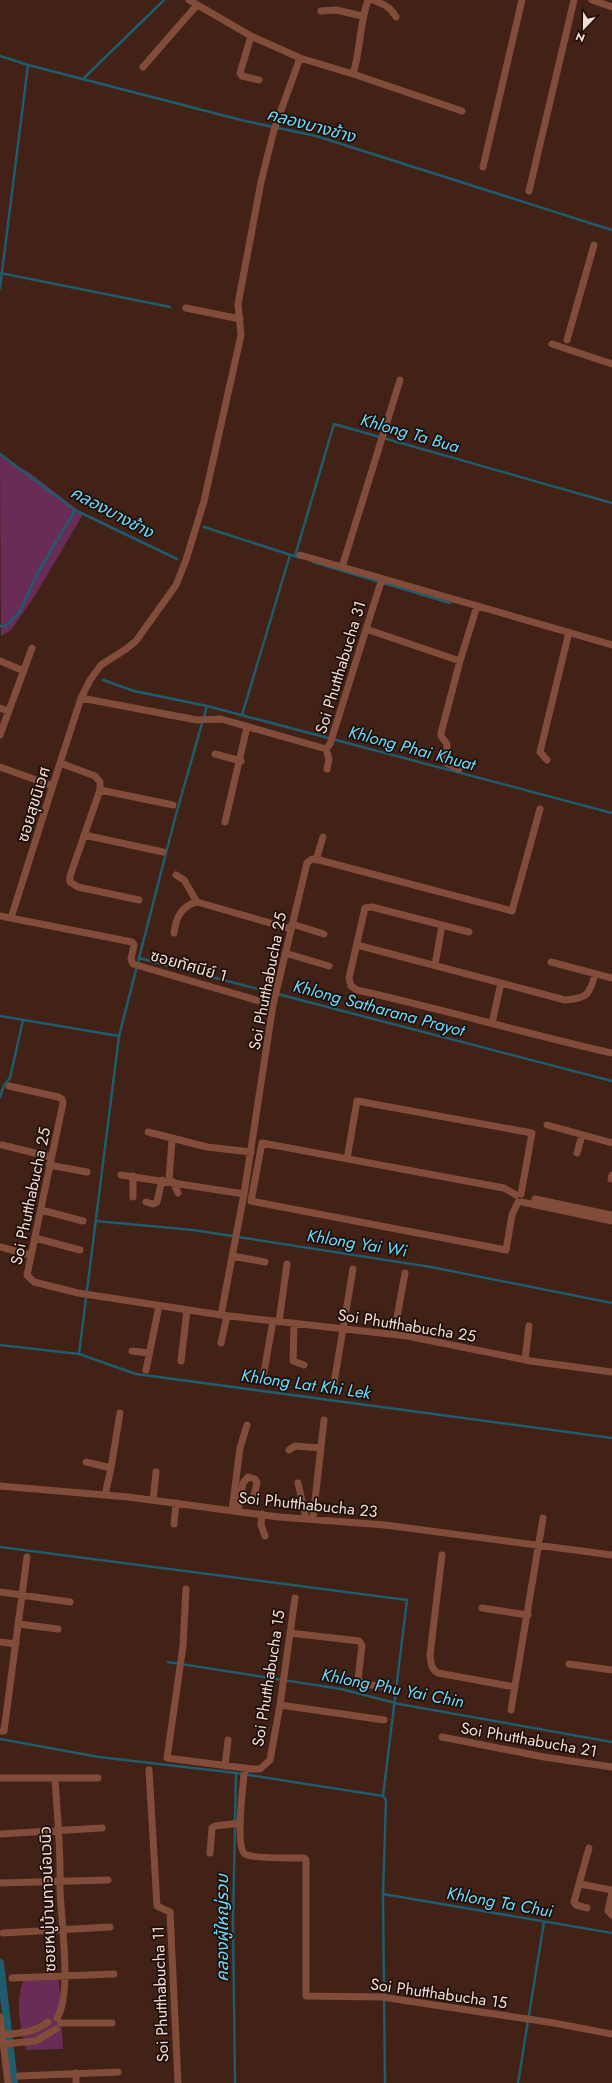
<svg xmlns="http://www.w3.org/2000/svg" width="612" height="2083" viewBox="0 0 612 2083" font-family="Jost,'Noto Sans Thai',sans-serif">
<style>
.green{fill:#682c57}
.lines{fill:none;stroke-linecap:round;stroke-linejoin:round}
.stream{stroke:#1f5c6d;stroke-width:2.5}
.canal{stroke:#1f5c6d;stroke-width:8}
.street{stroke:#814c3a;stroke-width:7}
.labels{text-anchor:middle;stroke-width:3.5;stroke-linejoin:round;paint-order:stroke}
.street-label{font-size:16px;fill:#f3ddd5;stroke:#1e0f0a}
.water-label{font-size:17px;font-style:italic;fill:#6addff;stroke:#1e0f0a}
</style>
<rect width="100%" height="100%" fill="#422116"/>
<!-- green -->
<path class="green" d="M0 456 30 473 83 514 36 594 11 630 1 636Z
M59 1979 63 2049 26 2050C20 2028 15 2002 23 1981Z"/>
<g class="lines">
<!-- stream -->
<path class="stream" d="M0 56 28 65 245 121 316 136 612 230
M83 79 164 0
M0 273 170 307
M0 288 28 65
M0 454 75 510 177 559
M204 527 300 558
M295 556 334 424 612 503
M313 562 450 603
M0 626H5L19 613 38 572 75 510
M103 680 134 691 207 706 612 813
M242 715 290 555
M139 958 612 1081
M0 1016 119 1036
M0 1097 4 1085 10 1078 23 1020
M96 1221 193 1230 431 1267 612 1303
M0 1345 79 1354 136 1374 612 1438
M79 1354 119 1036 175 818 207 706
M0 1547 407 1600 383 1796
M168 1662 341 1689 399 1704 612 1742
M0 1739 99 1757 236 1773 383 1796 386 1800 383 1894 385 2083
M383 1894 612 1933
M235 2083 233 1922 236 1773
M518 2083 544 1922"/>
<!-- canal -->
<path class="canal" d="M0 1963 14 2083"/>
<!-- street -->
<path class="street" d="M189 0 251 36 300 58 353 74 462 111
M373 0C383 4 391 7 396 17
M592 0 612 7
M321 11 336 10 362 16
M251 36 240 73 242 76 259 80
M143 67 197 5
M353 74C361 49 359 25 368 0
M483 167 522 0
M529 191 574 0
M186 308 240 319
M567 340 594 245
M552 344 612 364
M300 555 384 579
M342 567 400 380
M366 629 460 661 477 606
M0 661 24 671
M81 698 197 720 221 719 326 749 330 744 373 607 380 585 384 579 612 645
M0 708 8 711
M0 735 32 648
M326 749 329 759 327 769
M215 754 241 761
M547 760 540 752 569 632
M60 763 95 776 100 782V790L70 876V882L78 887 139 900
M0 767 53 786
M459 769 446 763 447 744 441 736V733L460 661
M100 790 173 805
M225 822 247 727
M84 835 163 852
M316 860 323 837
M176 875 184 880 197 902 291 929
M0 916 132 942 134 945 131 959 133 964 273 1005
M11 918 60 763 81 698 90 680 101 665 126 649 136 641 176 585 186 560 204 501 241 335 238 304 261 182 274 130 300 58
M292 924 324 934
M469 932 372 907 365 908 349 978 351 986 357 990C442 1009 527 1034 612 1053
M174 933C176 918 181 906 197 902
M357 945 565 1000C587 999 590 994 595 974
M285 953 329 966
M551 962 612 978
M435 965 442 925
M492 1023 501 983
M9 1086 58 1097 62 1099 63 1103 27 1275 34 1282 78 1293 221 1315 407 1336 531 1361 612 1372
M547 1125 612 1143
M148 1132 207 1147 251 1152
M2 1145 51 1157
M577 1153 582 1135
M347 1159 357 1101 532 1133 521 1194
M49 1165 87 1172
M121 1175 244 1194
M611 1179 612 1175
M169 1181 172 1139
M173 1182 178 1193
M516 1195 504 1188 262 1143 251 1201 506 1250 512 1215 518 1202
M133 1197V1176
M535 1199 612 1215
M146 1202 153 1204 157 1202 162 1180
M522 1202 612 1221
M41 1210 83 1221
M35 1238 80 1250
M0 1247 30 1255
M232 1256 265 1262
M221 1315 244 1194 273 1005 307 863 312 859 319 860 512 911 540 809
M279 1322 287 1264
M294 1323 293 1361 304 1365
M394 1334 405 1273
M221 1343 227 1316
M132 1351 149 1353
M525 1360 529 1326
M181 1361 187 1310
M146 1370 159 1306
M264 1372 273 1321
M333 1389 353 1269
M289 1450 295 1446 321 1448
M86 1462 111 1468 105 1495
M111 1468 120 1413
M298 1483 306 1518
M0 1486 128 1497 279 1517 385 1525 612 1555
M153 1500 156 1472
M232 1510 240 1448 247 1425
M238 1511 243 1483 248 1477 255 1479 257 1483 254 1495
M262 1514 261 1525 265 1536
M313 1518 324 1420
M174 1524 176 1503
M442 1555 430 1655C431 1663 431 1669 438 1673L515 1687
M186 1589 183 1646 167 1758 252 1769H260L270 1760 280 1705 295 1598
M0 1592 70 1602
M482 1608 528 1615
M19 1624 58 1629
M290 1633 359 1641 362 1645 358 1679 362 1684 388 1687
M0 1642 16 1644
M569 1664 612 1670
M280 1705 384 1720
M511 1710 543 1518
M0 1731H4L27 1557
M442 1737 544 1757 612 1767
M225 1766 228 1740
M246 1768 244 1774C243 1787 235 1847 245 1854 253 1859 293 1858 304 1858L306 1860V1996L382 1997 554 2023 612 2034
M149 1770 157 1906 170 1912 178 2083
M0 1778H98
M55 1778C57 1814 61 1849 60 1885 60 1918 73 1992 57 2018
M0 1834 102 1828
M210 1853 212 1828 215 1826 240 1823
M0 1883 108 1880
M580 1884 612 1890
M612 1892 608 1911 612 1915
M587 1908 576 1905 574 1902 589 1848
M3 1933 110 1927
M12 1978 114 1974
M0 2017 8 2083
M61 2023H112
M2 2035C20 2033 34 2033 48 2022
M3 2044 36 2041 56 2029
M76 2073V2083
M19 2076 118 2072"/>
</g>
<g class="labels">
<!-- street labels -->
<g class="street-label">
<text transform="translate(340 667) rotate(-73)" y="6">Soi Phutthabucha 31</text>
<text transform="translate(33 804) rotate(-73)" y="6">ซอยสุขนิเวศ</text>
<text transform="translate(189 965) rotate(16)" y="6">ซอยทัศนีย์ 1</text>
<text transform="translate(267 981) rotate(-79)" y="6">Soi Phutthabucha 25</text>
<text transform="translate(30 1196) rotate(-78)" y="6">Soi Phutthabucha 25</text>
<text transform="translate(407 1325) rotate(9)" y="6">Soi Phutthabucha 25</text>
<text transform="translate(308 1504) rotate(6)" y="6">Soi Phutthabucha 23</text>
<text transform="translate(268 1678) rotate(-81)" y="6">Soi Phutthabucha 15</text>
<text transform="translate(529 1739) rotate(10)" y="6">Soi Phutthabucha 21</text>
<text transform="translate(47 1899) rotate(-92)" y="6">ซอยหมู่บ้านทาวน์อเวนิว</text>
<text transform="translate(439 1993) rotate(8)" y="6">Soi Phutthabucha 15</text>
<text transform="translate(160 1994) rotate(-92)" y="6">Soi Phutthabucha 11</text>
</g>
<!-- water labels -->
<g class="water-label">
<text transform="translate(311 125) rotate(15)" y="6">คลองบางช้าง</text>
<text transform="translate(410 433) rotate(16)" y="6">Khlong Ta Bua</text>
<text transform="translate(112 512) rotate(28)" y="6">คลองบางช้าง</text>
<text transform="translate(412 748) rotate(15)" y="6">Khlong Phai Khuat</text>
<text transform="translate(379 1008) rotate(15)" y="6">Khlong Satharana Prayot</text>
<text transform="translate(357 1243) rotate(9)" y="6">Khlong Yai Wi</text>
<text transform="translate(306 1384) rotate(8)" y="6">Khlong Lat Khi Lek</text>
<text transform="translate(393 1688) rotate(11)" y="6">Khlong Phu Yai Chin</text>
<text transform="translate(500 1902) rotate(10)" y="6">Khlong Ta Chui</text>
<text transform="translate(222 1928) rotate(-90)" y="6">คลองผู้ใหญ่รวบ</text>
</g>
</g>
<!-- north arrow -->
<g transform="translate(584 28) rotate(202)" stroke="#1e0f0a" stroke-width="3" paint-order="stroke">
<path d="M0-3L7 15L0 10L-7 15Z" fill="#f3ddd5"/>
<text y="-6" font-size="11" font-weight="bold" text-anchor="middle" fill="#f3ddd5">N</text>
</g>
</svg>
